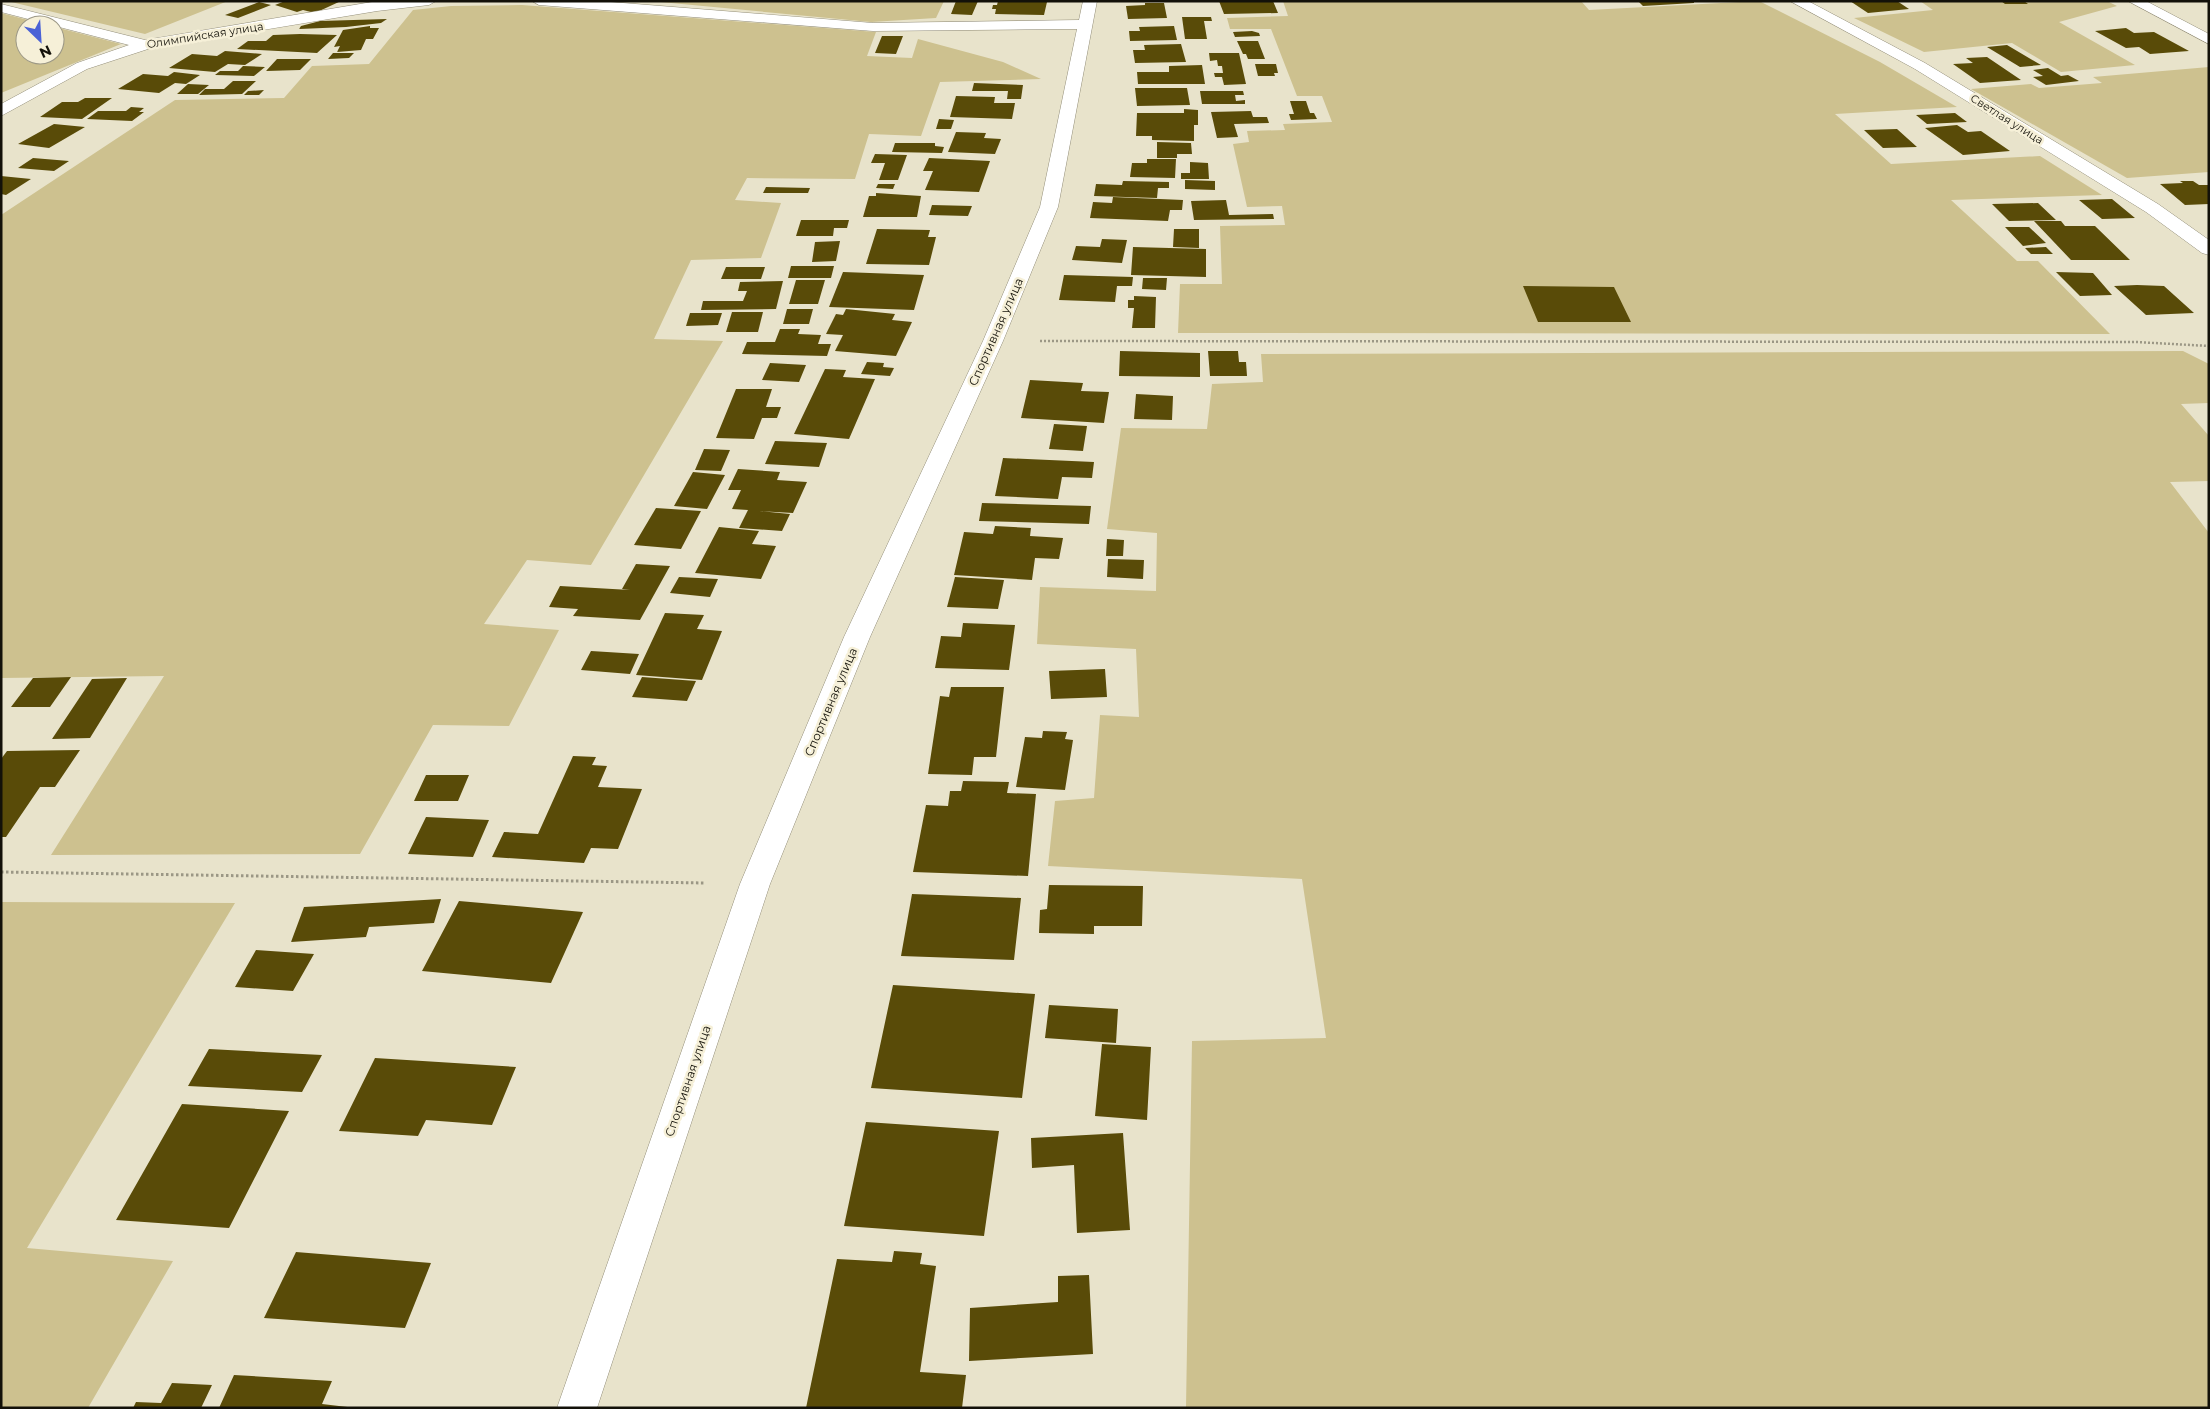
<svg xmlns="http://www.w3.org/2000/svg" width="2210" height="1409" viewBox="0 0 2210 1409" font-family="Montserrat,sans-serif">
<style>
.green{fill:#cdc18f}
.building{fill:#594b08}
.lines{fill:none;stroke-linecap:round;stroke-linejoin:round}
.minor-casing{stroke:#938e79;stroke-width:1}
.path-far1{stroke:#9b9785;stroke-width:2.5;stroke-dasharray:2 2;stroke-linecap:butt}
.path{stroke:#9b9785;stroke-width:3;stroke-dasharray:2.5 2.5;stroke-linecap:butt}
.minor{fill:#fff;fill-rule:evenodd}
.labels{text-anchor:middle;stroke-width:5;stroke-linejoin:round;paint-order:stroke}
.far-street-label{font-size:11px;fill:#131109;stroke:#f6f0d8}
.street-label{font-size:12px;fill:#131109;stroke:#f6f0d8}
</style>
<rect width="100%" height="100%" fill="#e8e3cb"/>
<!-- green -->
<path class="green" d="M7 1H228L145 34Z
M650 1H944L936 18 871 22Z
M1283 1H1581L1589 10 1759 1 1880 62 1957 107 1835 114 1891 164 2040 156 2102 195 1951 200 2017 261H2038L2110 334 1178 333 1180 284H1222L1220 226 1285 225 1282 206 1247 207 1233 144 1249 142 1247 131 1285 130 1283 124 1332 122 1322 96H1297L1271 29H1230L1227 18 1288 16Z
M1920 1H2107L2117 6 2059 22 2135 65 2061 72 2012 43 1924 52 1854 18 1933 10Z
M522 5 876 32 867 56 912 58 918 39 1003 62 1041 79 940 82 921 136 869 134 855 179 747 178 735 200 781 203 761 258 691 260 654 339 723 341 591 565 527 560 484 624 559 630 509 726 433 725 360 854 51 855 164 676 1 678V215L175 100 284 98 312 66 369 64 413 10 451 6Z
M1 13 47 25H25V55H55V27L121 44 1 93Z
M2209 67V172L2127 178 1971 89 2031 84 2039 88 2102 83 2093 77Z
M2183 351 2209 364V403L2181 404 2209 436V481L2170 482 2209 533V1408H1186L1192 1041 1326 1038 1302 879 1048 866 1055 801 1094 798 1100 715 1139 717 1136 649 1037 644 1040 587 1156 591 1157 533 1107 529 1121 428 1207 429 1212 384 1263 382 1261 354Z
M1 902 235 903 27 1248 173 1261 88 1408H1Z"/>
<!-- building -->
<path class="building" d="M285 1H341L315 13 303 10 297 12 275 5Z
M956 1H978L972 15 951 14Z
M998 1H1040L1047 2 1044 15 995 14 996 9H992L993 5H997Z
M1219 1H1273L1278 13 1224 14Z
M1638 1H1694V3L1643 6Z
M1850 1H1897L1909 9 1868 13Z
M2001 1H2024L2028 4H2005Z
M259 2 271 5 238 18 225 15Z
M1145 3H1164L1167 18 1128 19 1126 6 1145 5Z
M1182 17H1211L1212 21H1204L1207 39H1185Z
M387 19 381 23 346 27 299 29 301 26 320 21Z
M370 26V28H379L373 39H366L361 50 337 52 340 46 334 47 343 30Z
M1174 26 1177 40 1130 41 1129 31H1140L1139 27Z
M2126 28 2134 33 2154 32 2189 51 2150 54 2139 47 2126 48 2095 31Z
M1252 31 1259 33 1260 36 1235 37 1233 32Z
M273 35 300 34 337 35 317 53 237 49 248 41H266Z
M882 36H903L896 54 875 53Z
M1237 41H1258L1265 59H1248L1246 54H1243Z
M1181 44 1186 62 1135 63 1133 50H1145L1144 45Z
M2007 45 2041 65 2020 67 1987 47Z
M225 51 262 54 245 65 228 64 215 72 169 68 192 54 217 56Z
M333 53H354L349 58 328 59Z
M1209 53H1239L1246 84 1224 85 1222 77H1215L1214 73H1223L1222 66H1218L1217 60 1210 61Z
M1987 57 2021 80 1980 83 1953 64 1973 63 1966 58Z
M277 59H311L300 70 266 71Z
M1255 64H1276L1278 73H1274L1275 76H1258Z
M1202 65 1205 84H1138L1137 72H1169V66Z
M243 66 265 67 254 76 215 75 220 71H238Z
M2048 68 2061 76 2068 75 2079 81 2046 85 2033 77 2043 76 2033 70Z
M174 72 200 75 186 84 175 83 159 93 118 89 143 74 168 76Z
M233 81H256L242 94 199 95 205 89H224Z
M974 83 1023 85 1021 99H1007L1008 91H972Z
M188 84 209 85 198 94H177Z
M1135 88H1187L1190 105 1137 106Z
M264 90 259 95H244L248 91Z
M1200 91H1243L1244 95H1235L1236 101 1245 100V104H1202Z
M956 96 995 97 994 103H1015L1012 119 950 117Z
M85 98H112L82 119 40 117 62 102H78Z
M1290 101H1306L1310 113H1314L1317 119 1291 120 1289 114H1294Z
M131 107 144 108 139 112H144L132 121 87 119 98 111H126Z
M1184 109 1198 110V125H1194V141L1152 140V136H1136L1137 113H1184Z
M1251 111 1253 117H1267L1269 123 1234 124 1238 137 1217 138 1211 112Z
M1955 113 1967 122 1927 124 1916 115Z
M939 119 954 120 951 129H936Z
M54 124 85 127 49 148 18 144Z
M1957 125 1968 132 1981 131 2010 151 1963 155 1925 128Z
M1897 129 1917 147 1883 148 1864 130Z
M956 132 986 133 984 138 1001 139 995 154 948 152Z
M1157 142 1191 143 1192 154H1177V158H1157Z
M895 143H935V146L944 147 942 153 892 152Z
M875 154 907 155 898 180H879L885 163H871Z
M33 158 69 161 54 171 18 168Z
M929 158 990 161 979 192 925 190 933 171H923Z
M1147 159H1176L1175 178 1130 177 1132 163H1147Z
M1190 162 1208 163 1209 179H1181V173H1190Z
M1 176 31 179 6 195 1 194Z
M1185 180 1215 181V190L1185 189Z
M1123 181 1169 182V188H1158L1157 198 1094 196 1096 184 1122 185Z
M2180 181H2193L2199 185H2209V204L2185 205 2160 184 2183 183Z
M878 184H895L893 189 876 188Z
M766 187 810 188 808 193H763Z
M876 193 921 196 917 217H863L869 196H876Z
M1113 197 1183 200 1182 210H1170L1168 221 1090 218 1093 202 1112 203Z
M2112 199 2135 218 2102 219 2079 200Z
M1226 200 1229 215 1273 214 1274 219 1194 220 1191 201Z
M2038 203 2056 220 2009 221 1992 204Z
M932 205 972 206 968 216 929 215Z
M801 220H849L847 228H834L833 236H796Z
M2034 221H2061L2065 226H2095L2130 260H2071Z
M2005 227H2029L2046 243 2023 246Z
M877 229 930 230 928 237H936L929 265 866 264Z
M1174 229H1199V248L1173 247Z
M1102 239 1127 240 1122 263 1072 260 1076 246 1100 247Z
M840 241 836 261 812 262 815 242Z
M1133 247 1206 249V277L1131 275Z
M2046 247 2053 254H2031L2025 248Z
M791 266H834L831 278H788Z
M726 267H765L761 279H721Z
M843 272 924 275 914 310 829 307Z
M2056 272 2093 273 2112 295 2080 296Z
M1064 275 1133 277 1132 286H1117L1115 302 1059 300Z
M1143 278H1167L1166 290 1142 289Z
M796 280H825L818 304H789Z
M783 281 776 309 701 310 703 301H743L747 291H738L740 282Z
M2137 285 2164 286 2194 313 2146 315 2114 286Z
M1523 286 1614 287 1631 322H1538Z
M1134 296 1156 297 1155 328H1132L1134 308H1128V300H1134Z
M787 309H813L809 324H783Z
M846 309 895 314 892 320 912 322 896 356 835 351 843 335 826 334 836 314 843 315Z
M732 312H763L758 332H726Z
M690 313H722L718 325 686 326Z
M780 329H800L798 334 821 335 818 344H831L827 356 742 354 747 342H775Z
M1120 351 1200 353V377L1119 376Z
M1208 351H1238L1239 362H1246L1247 376H1210Z
M867 362 884 363 883 367 894 368 890 376 861 374Z
M770 363 806 365 799 382 762 380Z
M825 369 846 370 843 377 875 379 849 439 794 434Z
M1030 380 1083 383 1081 391 1109 392 1104 423 1021 418Z
M736 389H772L766 407H781L777 418H762L754 439 716 438Z
M1136 394 1173 396 1172 420 1134 419Z
M1054 424 1087 426 1083 451 1049 449Z
M775 441 827 443 819 467 765 464Z
M704 449 730 450 721 471 695 470Z
M1003 458 1094 462 1092 478 1062 477 1058 499 995 496Z
M738 469 780 472 777 480 807 482 793 513 759 511 790 514 782 531 739 528 748 510 732 509 741 490H728Z
M693 472 725 475 707 509 674 506Z
M982 503 1091 506 1089 524 979 521Z
M656 508 701 511 681 549 634 545Z
M995 526 1031 528 1030 536 1063 538 1059 559 1035 558 1032 580 954 575 964 532 993 534Z
M719 527 759 531 752 544 776 546 761 579 695 573Z
M1107 539 1124 540 1123 556H1106Z
M1108 559 1144 560 1143 579 1107 577Z
M636 564 670 566 640 620 573 616 578 609 549 607 560 586 630 590 622 589Z
M679 577 718 579 710 597 670 593Z
M955 577 1004 580 998 609 947 607Z
M665 613 704 615 697 629 722 631 702 680 636 675Z
M963 623 1015 625 1009 670 935 668 941 636 961 637Z
M591 651 639 654 630 674 581 670Z
M1105 669 1107 697 1051 699 1049 671Z
M71 677 50 707H11L33 678Z
M642 677 696 681 687 701 632 697Z
M127 678 90 738 52 739 92 679Z
M951 687H1004L996 757H974L972 775 928 774 940 696 949 697Z
M1043 731 1067 732 1065 739 1073 740 1065 790 1016 787 1025 737 1042 738Z
M80 750 55 787H40L6 837H1V759L7 751Z
M573 756 596 757 592 765 607 766 598 787 642 789 618 849 591 848 584 863 492 857 504 832 538 834Z
M426 775H469L458 801H414Z
M963 781 1009 782 1007 793 1036 794 1028 876 913 872 926 805 948 806 950 791H961Z
M426 817 489 820 473 857 408 854Z
M1049 885 1143 886 1142 926H1094V934L1039 933 1040 910 1047 909Z
M912 894 1021 898 1014 960 901 956Z
M441 899 434 923 369 927 366 937 291 942 304 907Z
M459 901 583 912 551 983 422 971Z
M256 950 314 954 293 991 235 987Z
M893 985 1035 994 1022 1098 871 1088Z
M1049 1005 1118 1009 1116 1043 1045 1038Z
M1102 1044 1151 1047 1147 1120 1095 1116Z
M209 1049 322 1055 302 1092 188 1086Z
M375 1058 516 1067 492 1125 426 1120 418 1136 339 1131Z
M182 1104 289 1111 229 1228 116 1220Z
M866 1122 999 1131 984 1236 844 1226Z
M1123 1133 1130 1230 1077 1233 1074 1165 1032 1168 1031 1138Z
M894 1251 922 1253 920 1264 936 1266 920 1372 966 1375 962 1408H806L837 1259 892 1262Z
M296 1252 431 1263 405 1328 264 1318Z
M1089 1275 1093 1354 969 1361 970 1308 1058 1302V1276Z
M234 1375 332 1381 322 1404 356 1408H219Z
M172 1383 212 1385 201 1408H133L136 1402 161 1403Z"/>
<g class="lines">
<defs>
<path id="minor" d="M378 1H436L429 5 377 11 148 49 87 69 1 116V104L77 63 129 45 1 12V4L145 40Z
M532 1H598L873 23 1079 20 1083 1H1097L1058 207 1003 341 870 637 770 884 597 1408H557L740 884 844 637 983 341 1040 207 1077 29 873 31 539 5Z
M1790 1H1808L1925 63 2158 204 2209 240V255L2202 253 2146 212 1915 69Z
M2128 1H2146L2209 34V44Z"/>
</defs>
<!-- minor casing -->
<use href="#minor" class="minor-casing"/>
<!-- path-far1 -->
<path class="path-far1" d="M1040 341 2136 342 2209 346"/>
<!-- path -->
<path class="path" d="M1 872 705 883"/>
<!-- minor -->
<use href="#minor" class="minor"/>
</g>
<g class="labels">
<!-- far-street labels -->
<g class="far-street-label">
<text transform="translate(205 35) rotate(-9)" y="4">Олимпийская улица</text>
<text transform="translate(2007 119) rotate(32)" y="4">Светлая улица</text>
</g>
<!-- street labels -->
<g class="street-label">
<text transform="translate(996 332) rotate(-66)" y="4">Спортивная улица</text>
<text transform="translate(831 702) rotate(-67)" y="4">Спортивная улица</text>
<text transform="translate(688 1081) rotate(-71)" y="4">Спортивная улица</text>
</g>
</g>
<!-- border -->
<rect width="2210" height="1409" fill="none" stroke="#131109" stroke-width="5"/>
<!-- north arrow -->
<g transform="translate(40 40) rotate(155)"><circle r="24" fill="#f6f0d8" stroke="#9b9785"/>
<path d="M0-4L9 19L0 12L-9 19Z" fill="#4b62d6"/>
<text y="-8" font-size="14" font-weight="bold" text-anchor="middle" fill="#131109">N</text>
</g>
</svg>
